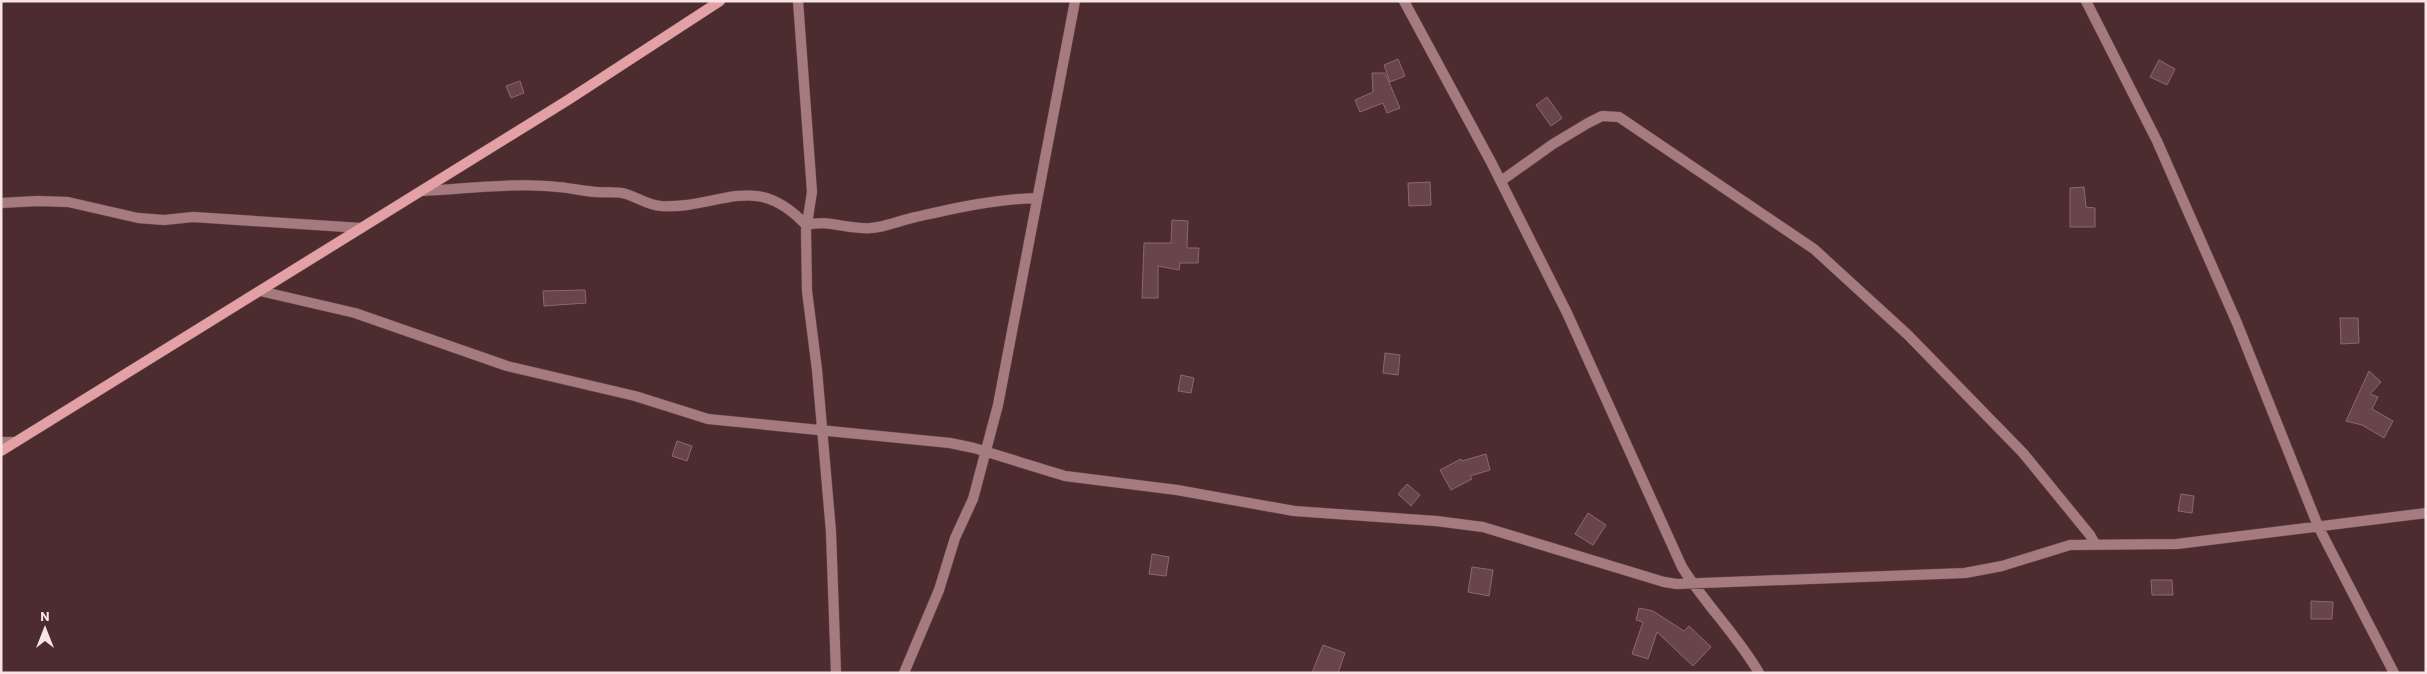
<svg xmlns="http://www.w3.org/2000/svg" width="2427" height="674" viewBox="0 0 2427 674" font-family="Barlow,sans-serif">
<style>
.building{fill:#674548;stroke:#8d686b}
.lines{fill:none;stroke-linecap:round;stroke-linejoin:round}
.street-casing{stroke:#68494c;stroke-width:11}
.secondary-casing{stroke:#68494c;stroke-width:11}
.street{stroke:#a57b7e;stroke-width:10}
.secondary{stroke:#e3a1a6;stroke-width:10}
</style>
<rect width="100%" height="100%" fill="#4c2c2f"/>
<!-- building -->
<path class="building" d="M1398 59 1405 76 1390 82 1384 65Z
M2159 60 2175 69 2167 85 2150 77Z
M1372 73H1385L1400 108 1387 113 1383 103 1360 112 1355 100 1373 92Z
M520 81 524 93 511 98 506 86Z
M1547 97 1562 118 1551 126 1536 105Z
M1430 182 1431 205 1409 206 1408 183Z
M2084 187 2086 207 2095 208V227H2070V188Z
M1172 220 1188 221 1187 248H1199L1198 263H1180L1179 270 1158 266V298H1142L1144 243H1171Z
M585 290 586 303 544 306 543 291Z
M2340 318H2358L2359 343 2341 344Z
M1385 353 1400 355 1398 375 1383 373Z
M2369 371 2381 382 2370 394 2378 397 2372 409 2393 421 2384 438 2362 425 2346 421Z
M1181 375 1194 378 1191 393 1178 391Z
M677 441 692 446 687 461 672 456Z
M1486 454 1490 470 1470 476 1472 479 1451 490 1440 470 1461 459 1462 461Z
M1407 484 1420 495 1411 506 1398 494Z
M2181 494 2194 496 2192 513 2178 511Z
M1588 513 1606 525 1593 545 1575 534Z
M1152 554 1169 557 1166 576 1149 574Z
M1472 567 1493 570 1489 596 1468 592Z
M2151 580H2172L2173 595H2152Z
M2311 601 2333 602 2332 619H2311Z
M1639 608 1653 611 1684 631 1689 626 1711 647 1693 666 1657 632 1648 659 1632 654 1643 622 1636 620Z
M1323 645 1345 653 1338 673H1312Z"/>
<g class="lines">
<defs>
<path id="street" d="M798 1 812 192 806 230 807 291 817 370 831 532 836 673
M1404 1 1491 162 1567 313 1682 567C1705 604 1737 635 1759 673
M2086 1 2157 141 2237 323 2318 526 2394 673
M1501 181 1553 144 1588 123 1602 116 1619 117 1814 249 1908 335 2023 453 2090 535 2095 544
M422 191C468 189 513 182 558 187 571 188 583 191 596 192 605 193 617 191 626 194 639 198 647 205 661 206 722 209 754 170 806 225 828 219 848 230 871 228 886 227 901 220 916 217 955 208 996 199 1037 198
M1 203 37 201 68 202 138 218 164 220 193 217 361 228
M260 291 355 313 507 366 635 396 708 419 950 443 974 448 1065 476 1177 490 1294 511 1436 521 1483 527 1664 582 1677 584 1965 573 2002 566 2070 545 2177 544 2426 513
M1 442H15
M904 673 939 590 955 538 973 499 998 405 1075 1"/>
<path id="secondary" d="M1 451 568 100 720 1"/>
</defs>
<!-- street casing -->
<use href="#street" class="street-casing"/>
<!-- secondary casing -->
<use href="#secondary" class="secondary-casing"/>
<!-- street -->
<use href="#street" class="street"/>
<!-- secondary -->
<use href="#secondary" class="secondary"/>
</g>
<!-- border -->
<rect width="2427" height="674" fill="none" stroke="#f9e4e5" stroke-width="5"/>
<!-- north arrow -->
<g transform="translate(45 629)" stroke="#4c2c2f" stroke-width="4" paint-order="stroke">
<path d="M0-4L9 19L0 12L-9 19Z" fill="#f9e4e5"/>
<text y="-8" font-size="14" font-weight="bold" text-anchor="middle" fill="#f9e4e5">N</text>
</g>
</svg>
